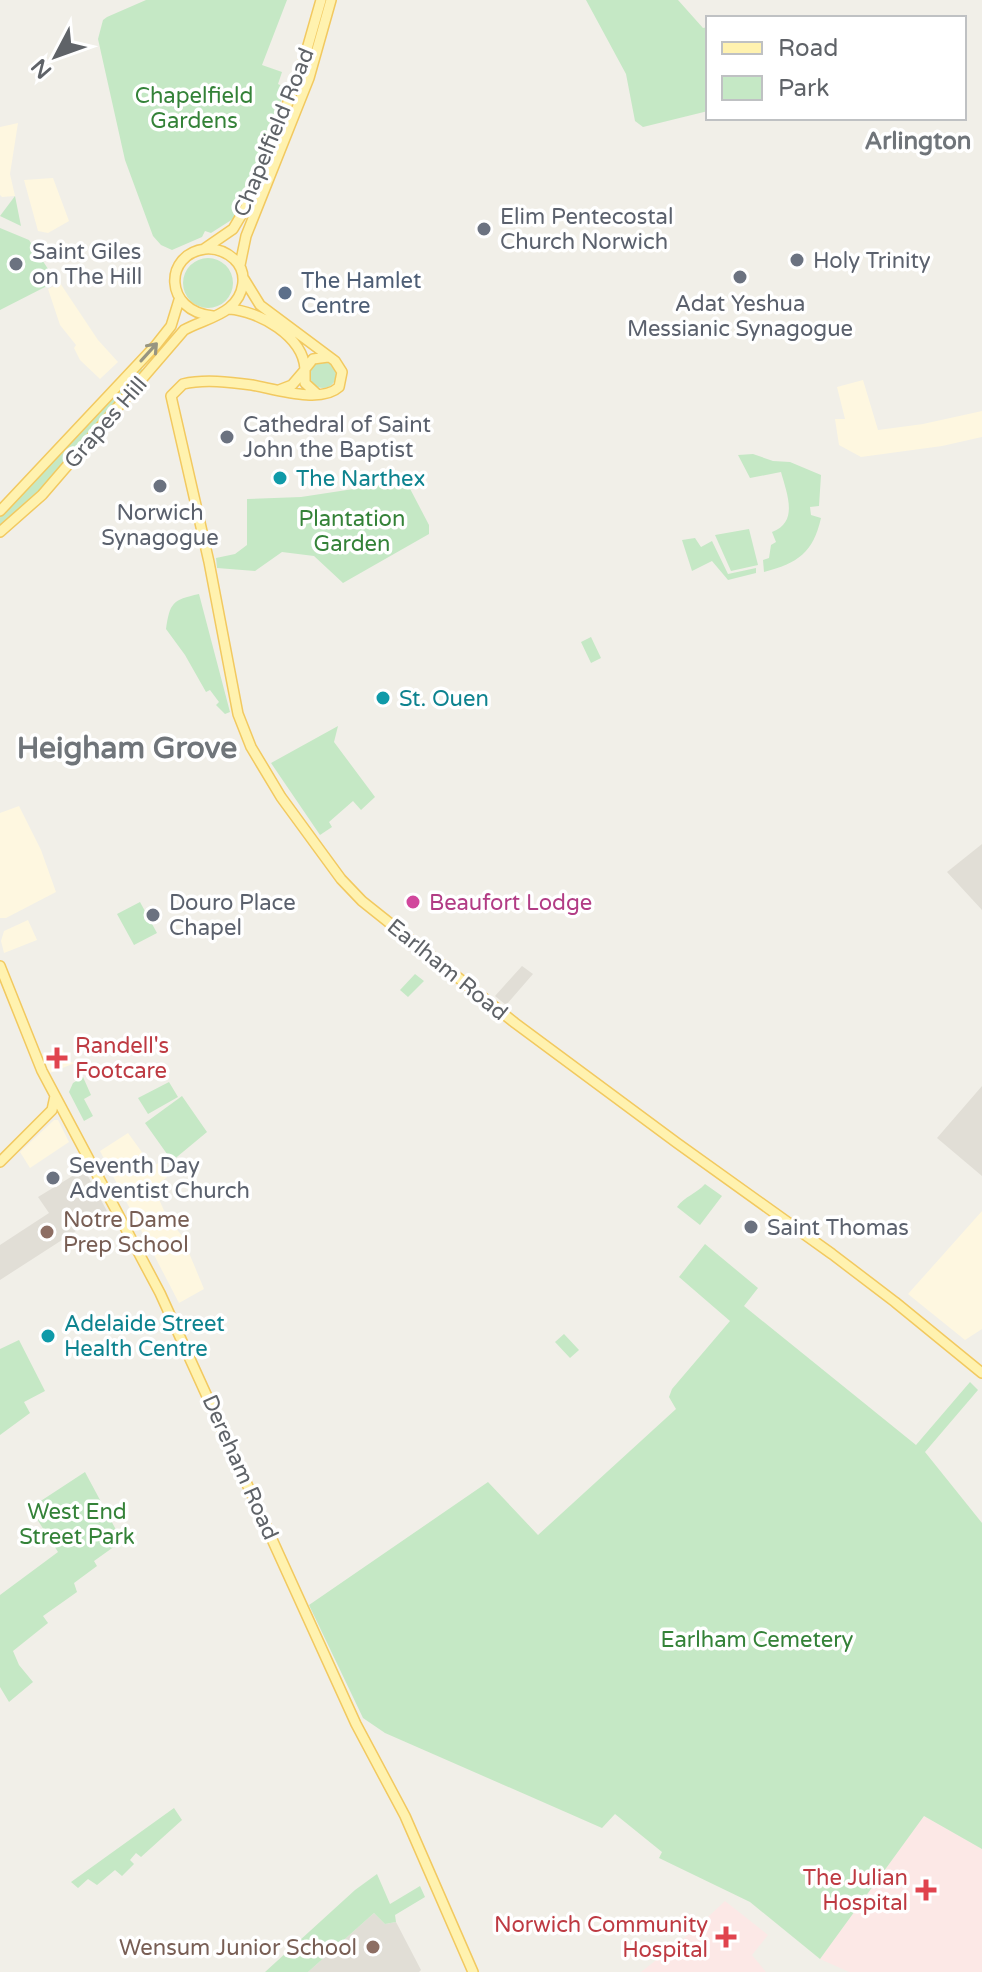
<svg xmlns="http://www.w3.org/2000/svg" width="982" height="1972" viewBox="0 0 982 1972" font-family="'Varela Round',sans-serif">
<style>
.commercial{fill:#fef7e0}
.education{fill:#e1ded6}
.medical{fill:#fce8e6}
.green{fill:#c5e8c5}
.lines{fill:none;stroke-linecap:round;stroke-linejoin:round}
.major-casing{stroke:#f2c960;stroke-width:12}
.major{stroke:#fff2af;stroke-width:9}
.oneway{stroke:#979581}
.worship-dot{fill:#6b7280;stroke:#fff;stroke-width:3}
.service-dot{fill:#5c6f8a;stroke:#fff;stroke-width:3}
.culture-dot{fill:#0f9aa8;stroke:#fff;stroke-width:3}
.hotel-dot{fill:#d1479c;stroke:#fff;stroke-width:3}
.health-dot{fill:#e0444e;stroke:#fff;stroke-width:3}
.education-dot{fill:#8d6e63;stroke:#fff;stroke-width:3}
.labels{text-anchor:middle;stroke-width:7;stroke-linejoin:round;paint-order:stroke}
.park-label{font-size:22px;fill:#348238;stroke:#fff}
.street-label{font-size:22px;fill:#5f6368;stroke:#fff}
.worship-label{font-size:22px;fill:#5b616d;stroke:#fff;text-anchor:start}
.service-label{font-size:22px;fill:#4e5e75;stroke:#fff;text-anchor:start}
.culture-label{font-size:22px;fill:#0d838f;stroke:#fff;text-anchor:start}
.hotel-label{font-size:22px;fill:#b23c85;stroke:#fff;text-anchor:start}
.health-label{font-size:22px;fill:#be3a42;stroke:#fff;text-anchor:end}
.education-label{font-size:22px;fill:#785e54;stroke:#fff;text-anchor:start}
.neighbourhood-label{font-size:24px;font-weight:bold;fill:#70757a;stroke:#fff}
.district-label{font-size:30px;font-weight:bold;fill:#70757a;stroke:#fff}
</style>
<rect width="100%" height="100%" fill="#f1efe8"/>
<!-- commercial -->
<path class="commercial" d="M18 123 10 174 15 196 2 197 0 195V127Z
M53 178 69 221 48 233 38 231 24 180Z
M60 283 98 340 118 362 100 379 80 360 74 348 76 345 60 325 48 289Z
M863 380 878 430 923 424 982 411V437L942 446 861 457 839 445 835 419H845L837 387Z
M19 806 41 850 56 892 6 918H0V813Z
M28 920 37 940 4 953 1 941 4 931Z
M63 1050 67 1061 75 1063 50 1073 42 1055Z
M54 1120H58L69 1142 30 1168 20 1152Z
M128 1133 152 1166 159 1163 167 1177 154 1188 166 1215 182 1236 204 1289 179 1303 100 1151Z
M982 1211V1329L965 1340 908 1294Z"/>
<!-- education -->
<path class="education" d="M982 844V910L947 872Z
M522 966 533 974 506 1005 495 996Z
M982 1086V1176L937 1138Z
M84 1169 107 1211 0 1280V1245L49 1213 38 1197Z
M374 1913 385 1924 396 1922 421 1970 419 1972H308Z"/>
<!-- medical -->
<path class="medical" d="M924 1816 982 1849V1972H849L820 1959Z
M725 1901 768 1935 752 1955 766 1972H641L693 1931Z"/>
<!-- green -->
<path class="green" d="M146 0H287L262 65 282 72 278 84 286 88 236 217 211 233 205 231 202 237 172 250 161 245 153 236 125 160 98 39 103 20 107 17Z
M586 0H678L703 28 708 27V111L643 127 635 121 626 74Z
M15 196 21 226 0 216Z
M0 228 29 240 54 278 47 286 0 310Z
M183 283a25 25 0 1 1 50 0a25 25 0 1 1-50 0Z
M310 375a13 13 0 1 1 26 0a13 13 0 1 1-26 0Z
M141 369 143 370 26 507 0 526V517Z
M753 454 773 461 790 462 821 475 819 506 810 507 811 515 821 518C813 553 798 563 764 572L763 560 769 558 771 545 776 542 772 532C799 522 787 494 781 472L750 478 738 455Z
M406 481 429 525V534L343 583 314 556 282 552 255 571 217 568 216 558 235 554 247 545V499L301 497Z
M749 529 758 565 731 571 715 535Z
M695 538 701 547 712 541 728 574 756 568V573L728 580 712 561 692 571 682 540Z
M199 594 230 712 225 714 216 705 219 702 210 690 206 692 185 655 166 629C170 603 172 600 199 594Z
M591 637 601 658 591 663 581 642Z
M338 726 334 742 375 797 361 810 353 801 329 822 332 827 320 835 271 763Z
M140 902 157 933 134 945 117 914Z
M415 974 424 981 408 997 400 990Z
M83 1077 91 1095 84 1099 93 1116 84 1121 69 1092 73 1083Z
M169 1082 178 1097 148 1114 138 1098Z
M182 1096 207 1132 172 1161 145 1123Z
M705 1184 722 1196 700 1225 677 1207C685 1196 696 1194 705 1184Z
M705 1244 758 1288 744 1306 916 1445 970 1382 978 1390 925 1452 982 1523V1849L924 1816 820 1959 750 1902 659 1858 662 1852 615 1814 602 1828 385 1733 363 1718 309 1605 488 1482 538 1535 676 1409 669 1397 672 1389 730 1321 679 1277Z
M564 1334 579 1350 570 1358 555 1342Z
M19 1340 45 1391 24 1402 30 1413 0 1435V1349Z
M85 1472 122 1541 94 1561 97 1566 74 1583 77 1592 43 1616 48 1623 13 1651 19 1665 33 1682 9 1702 0 1687V1595L58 1552 30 1508Z
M174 1808 182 1820 141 1857 136 1853 130 1860 134 1864 122 1876 115 1870 97 1885 88 1879 78 1888 71 1882Z
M377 1874 390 1904 420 1886 425 1897 395 1915 396 1922 385 1924 374 1913 308 1972H265L355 1890Z"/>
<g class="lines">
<defs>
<path id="major" d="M204 249 233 229 245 209 301 70 321 0
M240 265 246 236 309 78 331 0
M244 279 260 305 335 361 342 372 339 387C321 404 275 389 252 385 230 382 204 379 183 384L171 396 209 562 238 714 251 747 281 797 341 879 362 901 515 1023 677 1143 832 1254 895 1302 982 1373
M229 309C259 311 303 336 305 369
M279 390 292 385 304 371
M317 394 305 383V369L313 359 328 357
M0 511 156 345 171 326 179 300
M0 532 42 495 184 330C198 322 217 318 229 308 244 296 249 273 234 259 226 252 216 248 205 249 164 254 163 311 213 316
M0 966 42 1071 160 1293 356 1724 405 1816 473 1972
M0 1162 52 1110 55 1096"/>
</defs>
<!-- major casing -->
<use href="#major" class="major-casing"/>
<!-- major -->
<use href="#major" class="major"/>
</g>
<!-- one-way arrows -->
<defs><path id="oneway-shaft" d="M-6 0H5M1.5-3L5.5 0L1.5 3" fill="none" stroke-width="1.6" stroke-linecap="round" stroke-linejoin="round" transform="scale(2)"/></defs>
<use class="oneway" href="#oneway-shaft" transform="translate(149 352) rotate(-48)"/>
<!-- markers -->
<g class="worship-dot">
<circle cx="484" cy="229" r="8"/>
<circle cx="797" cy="260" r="8"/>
<circle cx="16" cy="264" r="8"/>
<circle cx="740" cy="277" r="8"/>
<circle cx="227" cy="437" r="8"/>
<circle cx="160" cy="486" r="8"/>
<circle cx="153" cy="915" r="8"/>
<circle cx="53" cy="1178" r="8"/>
<circle cx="751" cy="1227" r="8"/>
</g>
<circle class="service-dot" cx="285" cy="293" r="8"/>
<g class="culture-dot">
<circle cx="280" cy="478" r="8"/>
<circle cx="383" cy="698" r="8"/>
<circle cx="48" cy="1336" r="8"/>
</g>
<circle class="hotel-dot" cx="413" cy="902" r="8"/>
<g class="health-dot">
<path d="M53 1046h8v8h8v8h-8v8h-8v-8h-8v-8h8z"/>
<path d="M922 1878h8v8h8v8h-8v8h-8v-8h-8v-8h8z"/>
<path d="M722 1925h8v8h8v8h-8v8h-8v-8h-8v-8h8z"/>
</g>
<g class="education-dot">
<circle cx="47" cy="1232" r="8"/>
<circle cx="373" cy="1947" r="8"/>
</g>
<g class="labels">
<!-- park labels -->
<g class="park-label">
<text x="194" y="103">Chapelfield<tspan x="194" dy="25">Gardens</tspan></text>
<text x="352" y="526">Plantation<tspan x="352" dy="25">Garden</tspan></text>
<text x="77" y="1519">West End<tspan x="77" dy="25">Street Park</tspan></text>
<text x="757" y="1647">Earlham Cemetery</text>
</g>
<!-- street labels -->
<g class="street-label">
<text transform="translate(273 132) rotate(-68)" y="8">Chapelfield Road</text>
<text transform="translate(105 422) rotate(-49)" y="8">Grapes Hill</text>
<text transform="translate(448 969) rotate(39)" y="8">Earlham Road</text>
<text transform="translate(241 1467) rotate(66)" y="8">Dereham Road</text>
</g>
<!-- worship labels -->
<g class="worship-label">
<text x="500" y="224">Elim Pentecostal<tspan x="500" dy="25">Church Norwich</tspan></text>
<text x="32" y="259">Saint Giles<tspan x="32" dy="25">on The Hill</tspan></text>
<text x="813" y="268">Holy Trinity</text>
<text x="740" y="311" text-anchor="middle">Adat Yeshua<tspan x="740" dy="25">Messianic Synagogue</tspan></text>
<text x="243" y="432">Cathedral of Saint<tspan x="243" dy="25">John the Baptist</tspan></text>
<text x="160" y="520" text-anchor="middle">Norwich<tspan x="160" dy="25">Synagogue</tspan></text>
<text x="169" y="910">Douro Place<tspan x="169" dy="25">Chapel</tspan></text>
<text x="69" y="1173">Seventh Day<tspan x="69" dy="25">Adventist Church</tspan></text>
<text x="767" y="1235">Saint Thomas</text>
</g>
<!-- service labels -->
<g class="service-label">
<text x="301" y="288">The Hamlet<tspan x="301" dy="25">Centre</tspan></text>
</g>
<!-- culture labels -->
<g class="culture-label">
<text x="296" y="486">The Narthex</text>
<text x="399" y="706">St. Ouen</text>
<text x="64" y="1331">Adelaide Street<tspan x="64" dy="25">Health Centre</tspan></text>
</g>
<!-- hotel labels -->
<g class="hotel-label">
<text x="429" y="910">Beaufort Lodge</text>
</g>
<!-- health labels -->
<g class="health-label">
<text x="75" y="1053" text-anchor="start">Randell's<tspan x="75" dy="25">Footcare</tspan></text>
<text x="908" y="1885">The Julian<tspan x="908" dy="25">Hospital</tspan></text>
<text x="708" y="1932">Norwich Community<tspan x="708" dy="25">Hospital</tspan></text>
</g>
<!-- education labels -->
<g class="education-label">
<text x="63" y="1227">Notre Dame<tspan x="63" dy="25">Prep School</tspan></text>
<text x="357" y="1955" text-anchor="end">Wensum Junior School</text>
</g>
<!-- neighbourhood labels -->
<g class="neighbourhood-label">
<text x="918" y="149">Arlington</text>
</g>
<!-- district labels -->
<g class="district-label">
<text x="127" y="758">Heigham Grove</text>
</g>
</g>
<!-- legend -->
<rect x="706" y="16" width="260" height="104" fill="#ffffff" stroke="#bfc1c3" stroke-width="2"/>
<rect x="722" y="42" width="40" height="12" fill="#fff2af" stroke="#bfc1c3" stroke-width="2"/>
<text x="778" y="56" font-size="24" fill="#5f6368">Road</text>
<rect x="722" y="76" width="40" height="24" fill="#c5e8c5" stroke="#bfc1c3" stroke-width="2"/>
<text x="778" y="96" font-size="24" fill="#5f6368">Park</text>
<!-- north arrow -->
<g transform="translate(56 56) rotate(229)" stroke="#ffffff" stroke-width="6" paint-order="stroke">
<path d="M0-6L14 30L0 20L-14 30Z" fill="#5f6368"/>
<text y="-12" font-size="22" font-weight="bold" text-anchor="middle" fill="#5f6368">N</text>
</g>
</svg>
